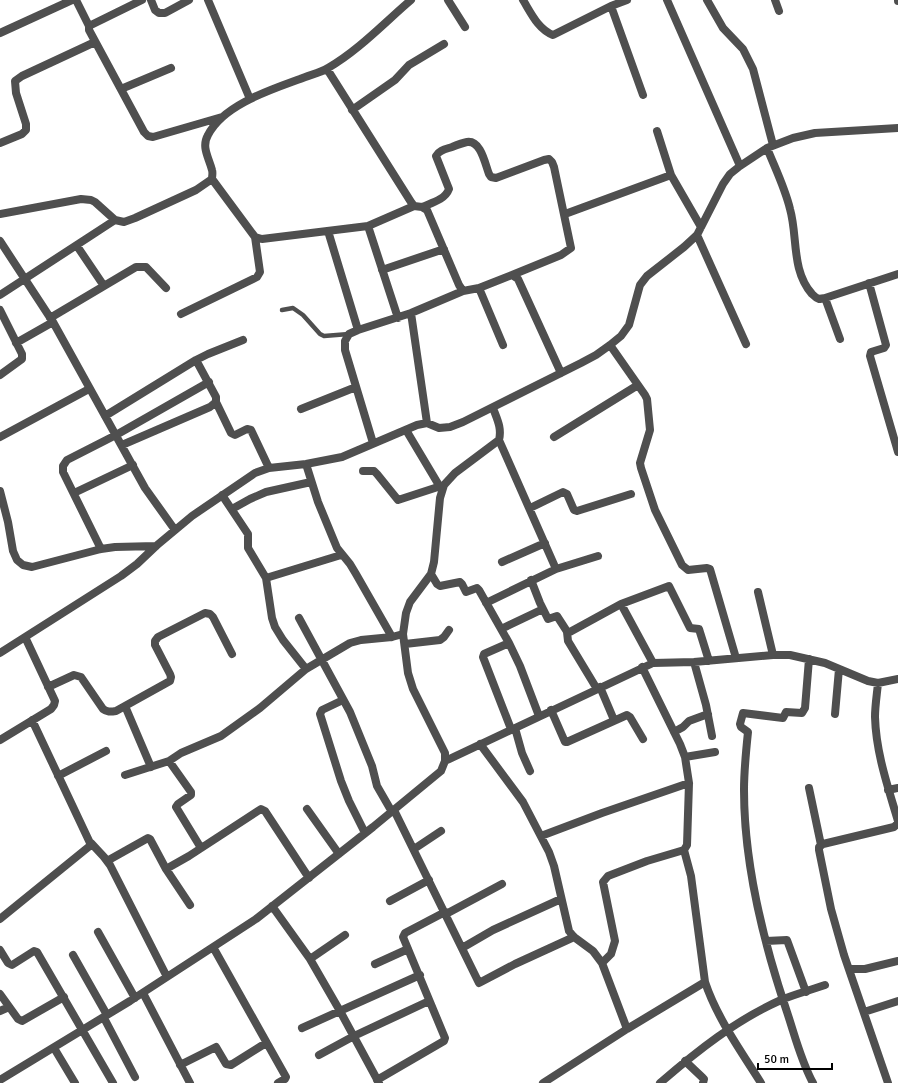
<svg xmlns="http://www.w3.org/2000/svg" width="898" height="1083" viewBox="0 0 898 1083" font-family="Signika,sans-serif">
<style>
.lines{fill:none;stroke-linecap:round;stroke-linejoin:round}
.lane{stroke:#4f4f4f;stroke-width:4.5}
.street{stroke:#4f4f4f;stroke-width:8}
</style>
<rect width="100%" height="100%" fill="#fff"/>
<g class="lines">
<!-- lane -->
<path class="lane" d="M282 310 293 308 303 315 320 334 324 336 349 334"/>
<!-- street -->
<path class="street" d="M76 0 89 26
M142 0 89 26V30L144 132 148 136 153 137 222 117
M151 0 155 10 159 13H165L189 0
M208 0 250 99
M448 0 465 27
M523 0C531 13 538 29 553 35L611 6 627 0
M667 0 740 166
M707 0 723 28 743 49 753 69 773 145
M775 0 779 11
M898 0V1
M611 6 643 95
M0 33 72 0
M327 69 411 202 414 206 422 207 427 210 459 285 463 291 479 288 512 275 518 279 561 373
M121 89 171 68
M352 110 395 80 409 65 444 44
M657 131 671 175 701 227
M0 143 22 134 26 130V124L16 93 15 81 22 76 95 42
M767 148C775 168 785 188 790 209 798 237 791 270 812 294 814 296 816 298 819 299 821 299 823 298 825 298L898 274
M212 179 255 237 262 239 368 226 414 206
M422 207C431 203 445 200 449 189L436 156C439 150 446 149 452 147 457 145 462 143 467 142 481 140 485 164 489 174L491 177 496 178 544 160 549 159 552 162 554 167 571 248 561 255 512 275
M0 214 81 199 91 200 95 202 115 220 124 222 135 218 196 190 212 179C212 176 213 173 212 170 209 158 201 147 208 135 223 105 270 90 300 79 309 75 320 73 328 68 359 50 384 23 411 0
M565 214 671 175
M368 226 398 318
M328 231 358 330
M697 235 746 344
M0 241 53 322 145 488 175 530
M77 246 104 286
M382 270 444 249
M869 283 886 345 884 348 871 352 870 356 898 452
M479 288 503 345
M0 295 115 220
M825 298 840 339
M0 310 22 354V359L0 375
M411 313 427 423
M181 314 257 277 260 272 255 237
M50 318 136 267H146L166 288
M16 343 53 322
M610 345 645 395 647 399 650 430 640 463 641 468 655 510 682 565 688 570 707 568 710 569 736 658
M216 402 231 433 235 435 247 429 251 430 269 468
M301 409 356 387
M105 416 196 360 208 354 243 340
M406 430 440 487
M0 437 89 389
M554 437 638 385
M499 440 556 569
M373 443 345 350V341L349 334 358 330 411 313 463 291
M122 445 210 407 216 402V397L196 360
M306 464 318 502 337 548 350 564 356 574 392 637
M363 471H374L377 474 398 500 444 485
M0 491 8 522 13 551 17 560 23 565 32 567 101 549 115 547 156 546
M74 493 133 465
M222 495 248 534V548L266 578 272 618 275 627 283 640 306 669
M530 508 563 492 567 494 574 510 577 511 631 494
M232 509 250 499 266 492 311 482
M101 549 63 472V466L67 460 116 435 209 382
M502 562 545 543
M431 574 437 584 440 586 460 582 462 584 466 592 477 588 479 590 509 643 520 666 539 716
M266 578 341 555
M531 580 540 603 548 619 557 616 568 633 621 604 669 586 690 628 699 629 709 661
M758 592 773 655
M486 603 556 569 598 556
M621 604 653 663
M299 618 350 712 372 766 377 786 392 812
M501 629 543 609
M567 632 568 641 597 689
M509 643 484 654 483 657 511 729
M405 644 440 640 444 637 449 630
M0 653 121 576 137 564 156 546 192 516 255 473 269 468 306 464 342 457 417 425 427 423 439 428 450 427 463 422 581 363 596 355 610 345 621 336 629 325 640 285 647 276 684 247 697 235 723 184 730 174 740 166 767 148 793 138 815 133 898 128
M809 659 805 708 802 713 786 712 783 718 743 713 740 724 741 727 748 732C746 751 744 771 744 790 744 865 763 941 787 1012 795 1036 801 1061 813 1083
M694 662 706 705 712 736
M878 683C877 694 875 706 875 717 876 753 888 787 898 821
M48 687 74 675 81 677 103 709C107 712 110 712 116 711L170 681 171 677 170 674 155 645V641L158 637 205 613 210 614 213 617 232 654
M600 687 614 720
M343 700 322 710 320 714 341 781 349 801 365 833
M125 706 151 767
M551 710 565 742H567L627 715 630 717 643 739
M835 714 839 669
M515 728 522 753 530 771
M674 732 683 727 689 721 708 714
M0 740 51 709 54 705 55 701 25 637
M480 744 523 802 549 852 554 866 569 931 574 937 593 951 602 963 627 1029
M685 757 715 752
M169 761 191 792V795L178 804 176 807 201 848
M445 761 653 663 694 662 773 655H790L825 663 868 681 878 683 898 679
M125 775 169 761 181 753 221 736 260 708 306 669 350 643 361 640 392 637 403 634 406 613 410 602 431 574 434 562 440 498 444 485 455 473 499 440C502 428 497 419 493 408
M58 776 106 751
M809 788 821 845
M888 790 898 788
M307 809 339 854
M394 810 479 983 515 964 574 937
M541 836 602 813 689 783
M91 843 104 857 110 865 167 977
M414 849 441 831
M684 850 691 876 705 982C717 1018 741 1051 761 1083
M107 861 148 838 150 839 166 869 190 905
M166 869 189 856 261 809 265 811 309 878
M390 901 429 880
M272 906 310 959 340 1011 379 1083
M446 914 502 884
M0 919 91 845 32 720
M98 932 135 998
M766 941 787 940 806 992
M213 947 286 1077 285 1079 278 1083
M462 948 493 930 561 899
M0 950 8 963 12 965 34 951 37 952 113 1083
M73 955 107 1015
M310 959 345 935
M602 963 611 954 615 941 603 882 608 876 647 861 684 850 687 845 689 783 685 757 680 744 642 667
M375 964 408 949
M849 969H865L898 961
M143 993 190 1083
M0 994 18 1019 22 1021 64 997
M0 1011 9 1007
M864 1012 898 1001
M104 1018 135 1077
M302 1028 420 975
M54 1048 75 1083
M319 1055 354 1036 429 1001
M685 1061 703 1078 704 1079 703 1083
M180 1065 216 1047 226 1064 231 1065 266 1043
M0 1080 130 1001 256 919 373 827 441 771 445 761V753L413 689 408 673 403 634
M377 1080 444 1041 445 1038 403 937 405 933 445 912
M543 1083 627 1029 705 982
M660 1083C697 1051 736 1020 781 1000 795 994 811 990 825 985
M888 1083 844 955 831 909 819 850V847L823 844 894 827 898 823"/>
</g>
<!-- scale -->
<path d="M758 1063v6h74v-6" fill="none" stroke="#000000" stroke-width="2"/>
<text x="764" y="1063" font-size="12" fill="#000000" stroke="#ffffff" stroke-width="3" paint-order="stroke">50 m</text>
</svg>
